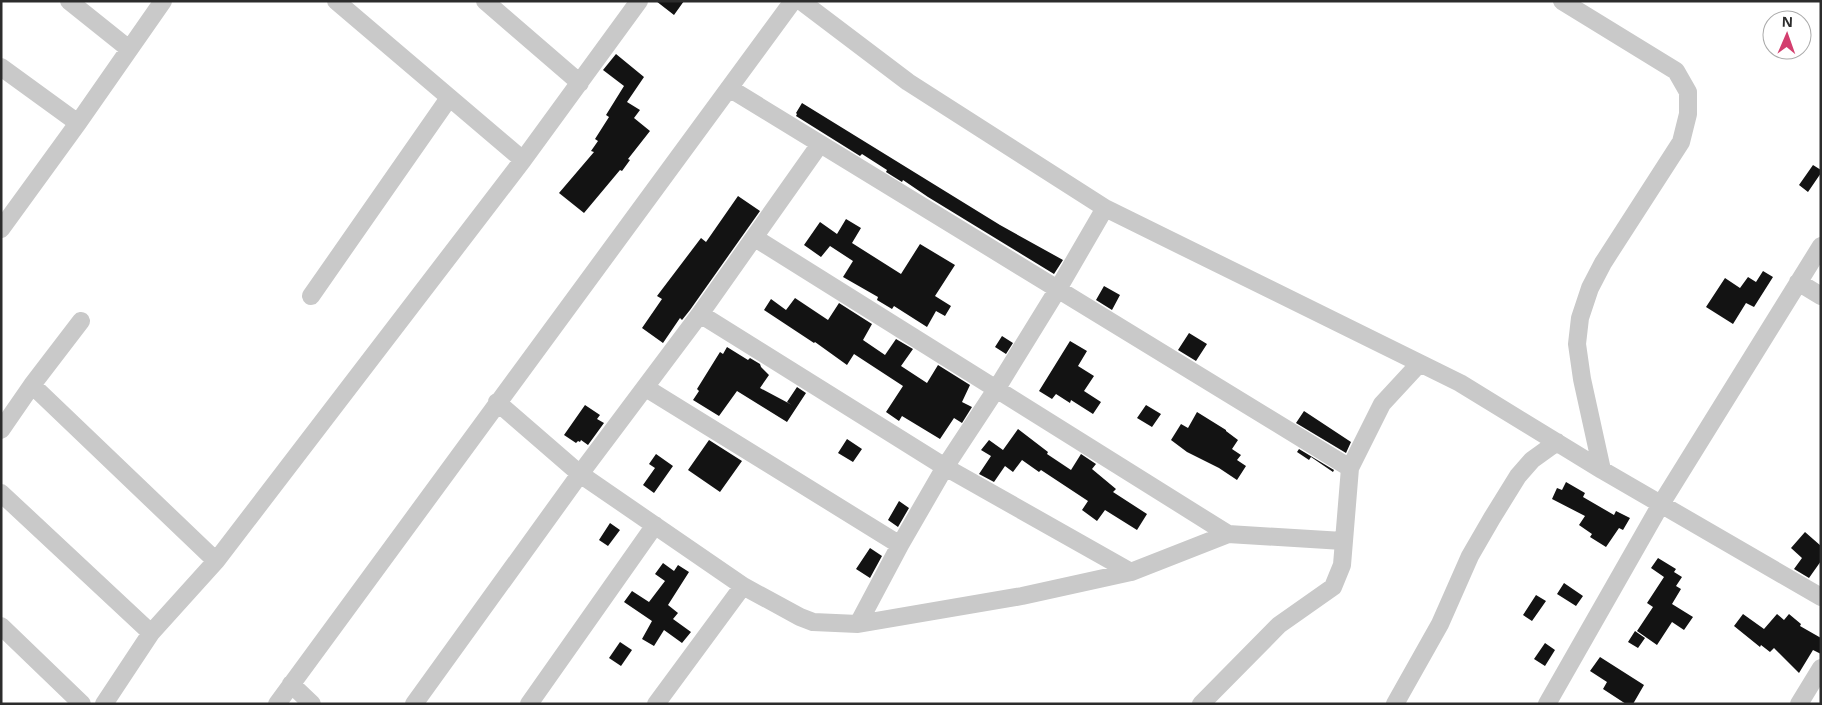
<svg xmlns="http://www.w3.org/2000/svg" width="1822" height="705" viewBox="0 0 1822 705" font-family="'Open Sans',sans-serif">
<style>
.building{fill:#131313}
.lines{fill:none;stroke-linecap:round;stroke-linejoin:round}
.minor{stroke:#c9c9c9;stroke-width:18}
</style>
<rect width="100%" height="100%" fill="#fff"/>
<!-- building -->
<path class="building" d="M656 1H684L674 15Z
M616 54 644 77 627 102 640 110 634 118 650 131 628 159 630 160 622 171 620 170 584 213 559 193 594 152 591 151 598 141 595 139 609 117 606 115 624 86 603 70Z
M802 103 1000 225 1063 260 1054 274 928 197 903 180 902 182 886 172 887 170 862 154 860 156 796 116 797 114 796 113Z
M1813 165 1821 170V173L1808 192 1799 185Z
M738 196 760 211 690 310 682 320 680 318 663 343 642 328 662 299 657 296 701 238 706 242Z
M846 219 861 228 852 243 901 274 920 244 955 265 935 296 951 306 945 316 936 311 927 327 894 306 892 309 877 300 878 297 843 277 853 261 830 246 821 257 804 245 820 222 837 234Z
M1763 271 1773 277 1754 307 1746 303 1733 324 1706 307 1725 278 1740 288 1748 277 1756 282Z
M1104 286 1120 295 1112 310 1096 300Z
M795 298 828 320 839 303 872 324 863 340 885 355 896 339 913 349 901 366 927 383 938 365 970 385 962 402 972 407 962 423 954 418 940 439 902 416 899 421 886 412 903 386 854 354 847 365 815 342 814 343 764 310 771 299 786 310Z
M1189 333 1207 344 1196 361 1178 350Z
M1002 336 1013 343 1006 354 995 347Z
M1070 341 1087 351 1078 366 1094 376 1084 391 1101 402 1093 414 1071 400 1070 403 1056 394 1052 399 1039 391Z
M727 347 748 360 750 358 760 364 761 367 769 375 760 388 792 405 787 402 797 387 806 393 787 422 737 391 719 416 693 400 699 391 697 389 720 352 723 354Z
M585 405 600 415 597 419 604 423 588 445 581 440 580 442 578 441 576 443 564 435Z
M1146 405 1161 414 1152 427 1137 418Z
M1304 411 1351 442 1346 453 1296 423Z
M1197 412 1226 430V431L1238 440 1232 449 1241 455 1237 460 1246 466 1237 480 1219 468 1187 452 1171 440 1181 424 1188 428Z
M1018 429 1048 452 1047 454 1071 470 1081 454 1096 464 1092 469 1116 489 1113 492 1147 514 1137 530 1105 510 1097 521 1082 510 1088 501 1041 470 1039 472 1022 460 1013 472 1005 466 994 482 979 474 991 456 981 450 989 440 1003 450Z
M847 439 862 449 853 462 838 453Z
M709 440 742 461 720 492 688 470Z
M1299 449 1334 470 1333 472 1311 457 1309 460 1297 452Z
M656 454 673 466 654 493 643 485 655 468 649 464Z
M1566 482 1585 493 1583 497 1614 515 1616 511 1630 518 1623 530 1619 528 1606 547 1590 537 1592 534 1579 525 1585 516 1552 499 1557 488 1562 490Z
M899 501 909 508 898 527 888 520Z
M610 523 620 530 608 546 599 540Z
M1805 532 1821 546V561L1809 578 1794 569 1802 558 1791 548Z
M870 548 882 556 870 578 856 569Z
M1658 558 1676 569 1674 572 1682 577 1676 586 1681 589 1672 604 1693 617 1684 630 1672 622 1657 645 1637 631 1653 607 1647 603 1664 577 1651 568Z
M663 563 674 571 678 565 689 572 668 605 678 613 673 619 691 632 682 643 664 630 654 646 642 639 652 621 624 602 632 591 649 602 665 581 655 574Z
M1564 583 1583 596 1576 606 1557 594Z
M1536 595 1546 601 1532 621 1523 615Z
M1743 614 1764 629 1777 614 1784 620 1789 614 1801 624 1800 626 1821 638V654L1813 650 1799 673 1774 648 1770 652 1761 645 1760 647 1734 626Z
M1635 631 1645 638 1638 648 1628 642Z
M620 642 632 650 621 666 609 658Z
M1545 643 1555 650 1545 666 1534 659Z
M1600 657 1644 685 1633 704H1626L1603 689 1607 682 1590 671Z"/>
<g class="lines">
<!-- minor -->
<path class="minor" d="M69 1 129 49
M336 1 523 160
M485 1 580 83
M801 1 908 82 1105 208 1460 383 1602 470 1821 597
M1562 1 1676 71 1688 92V114L1681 142 1603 263 1590 288 1580 318 1577 344 1582 379 1602 470
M1 67 78 123
M729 88 1350 468
M1 229 78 123 163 1
M755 238 1228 534 1343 541
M1798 282 1821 296
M311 296 449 98
M700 314 945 467 1131 572
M32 385 216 561
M646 388 900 545
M497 402 580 474 743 586 800 617 813 622 858 624 1022 596 1131 572 1228 534
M1 430 32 385 81 321
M1 493 151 633
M858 624 900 545 945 467 997 388 1058 289 1105 208
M1 626 82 704
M291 684 312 704
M104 704 151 633 216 561 523 160 639 1
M277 704 793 1
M414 704 580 474 700 314 820 144
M529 704 655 525
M656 704 743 586
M1201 704 1279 625 1333 587 1342 565 1350 468 1382 404 1419 364
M1395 704 1440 624 1470 556 1492 518 1518 476 1532 460 1557 442
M1547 704 1661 504 1821 246
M1799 704 1821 668"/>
</g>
<!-- border -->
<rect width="1822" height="705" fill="none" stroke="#2c2c2c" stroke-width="5"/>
<!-- north arrow -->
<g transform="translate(1787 35) rotate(2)"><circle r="24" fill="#ffffff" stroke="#ababab"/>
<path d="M0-4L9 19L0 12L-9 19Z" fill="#d33e6e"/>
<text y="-8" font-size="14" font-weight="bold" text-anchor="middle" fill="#2c2c2c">N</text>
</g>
</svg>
